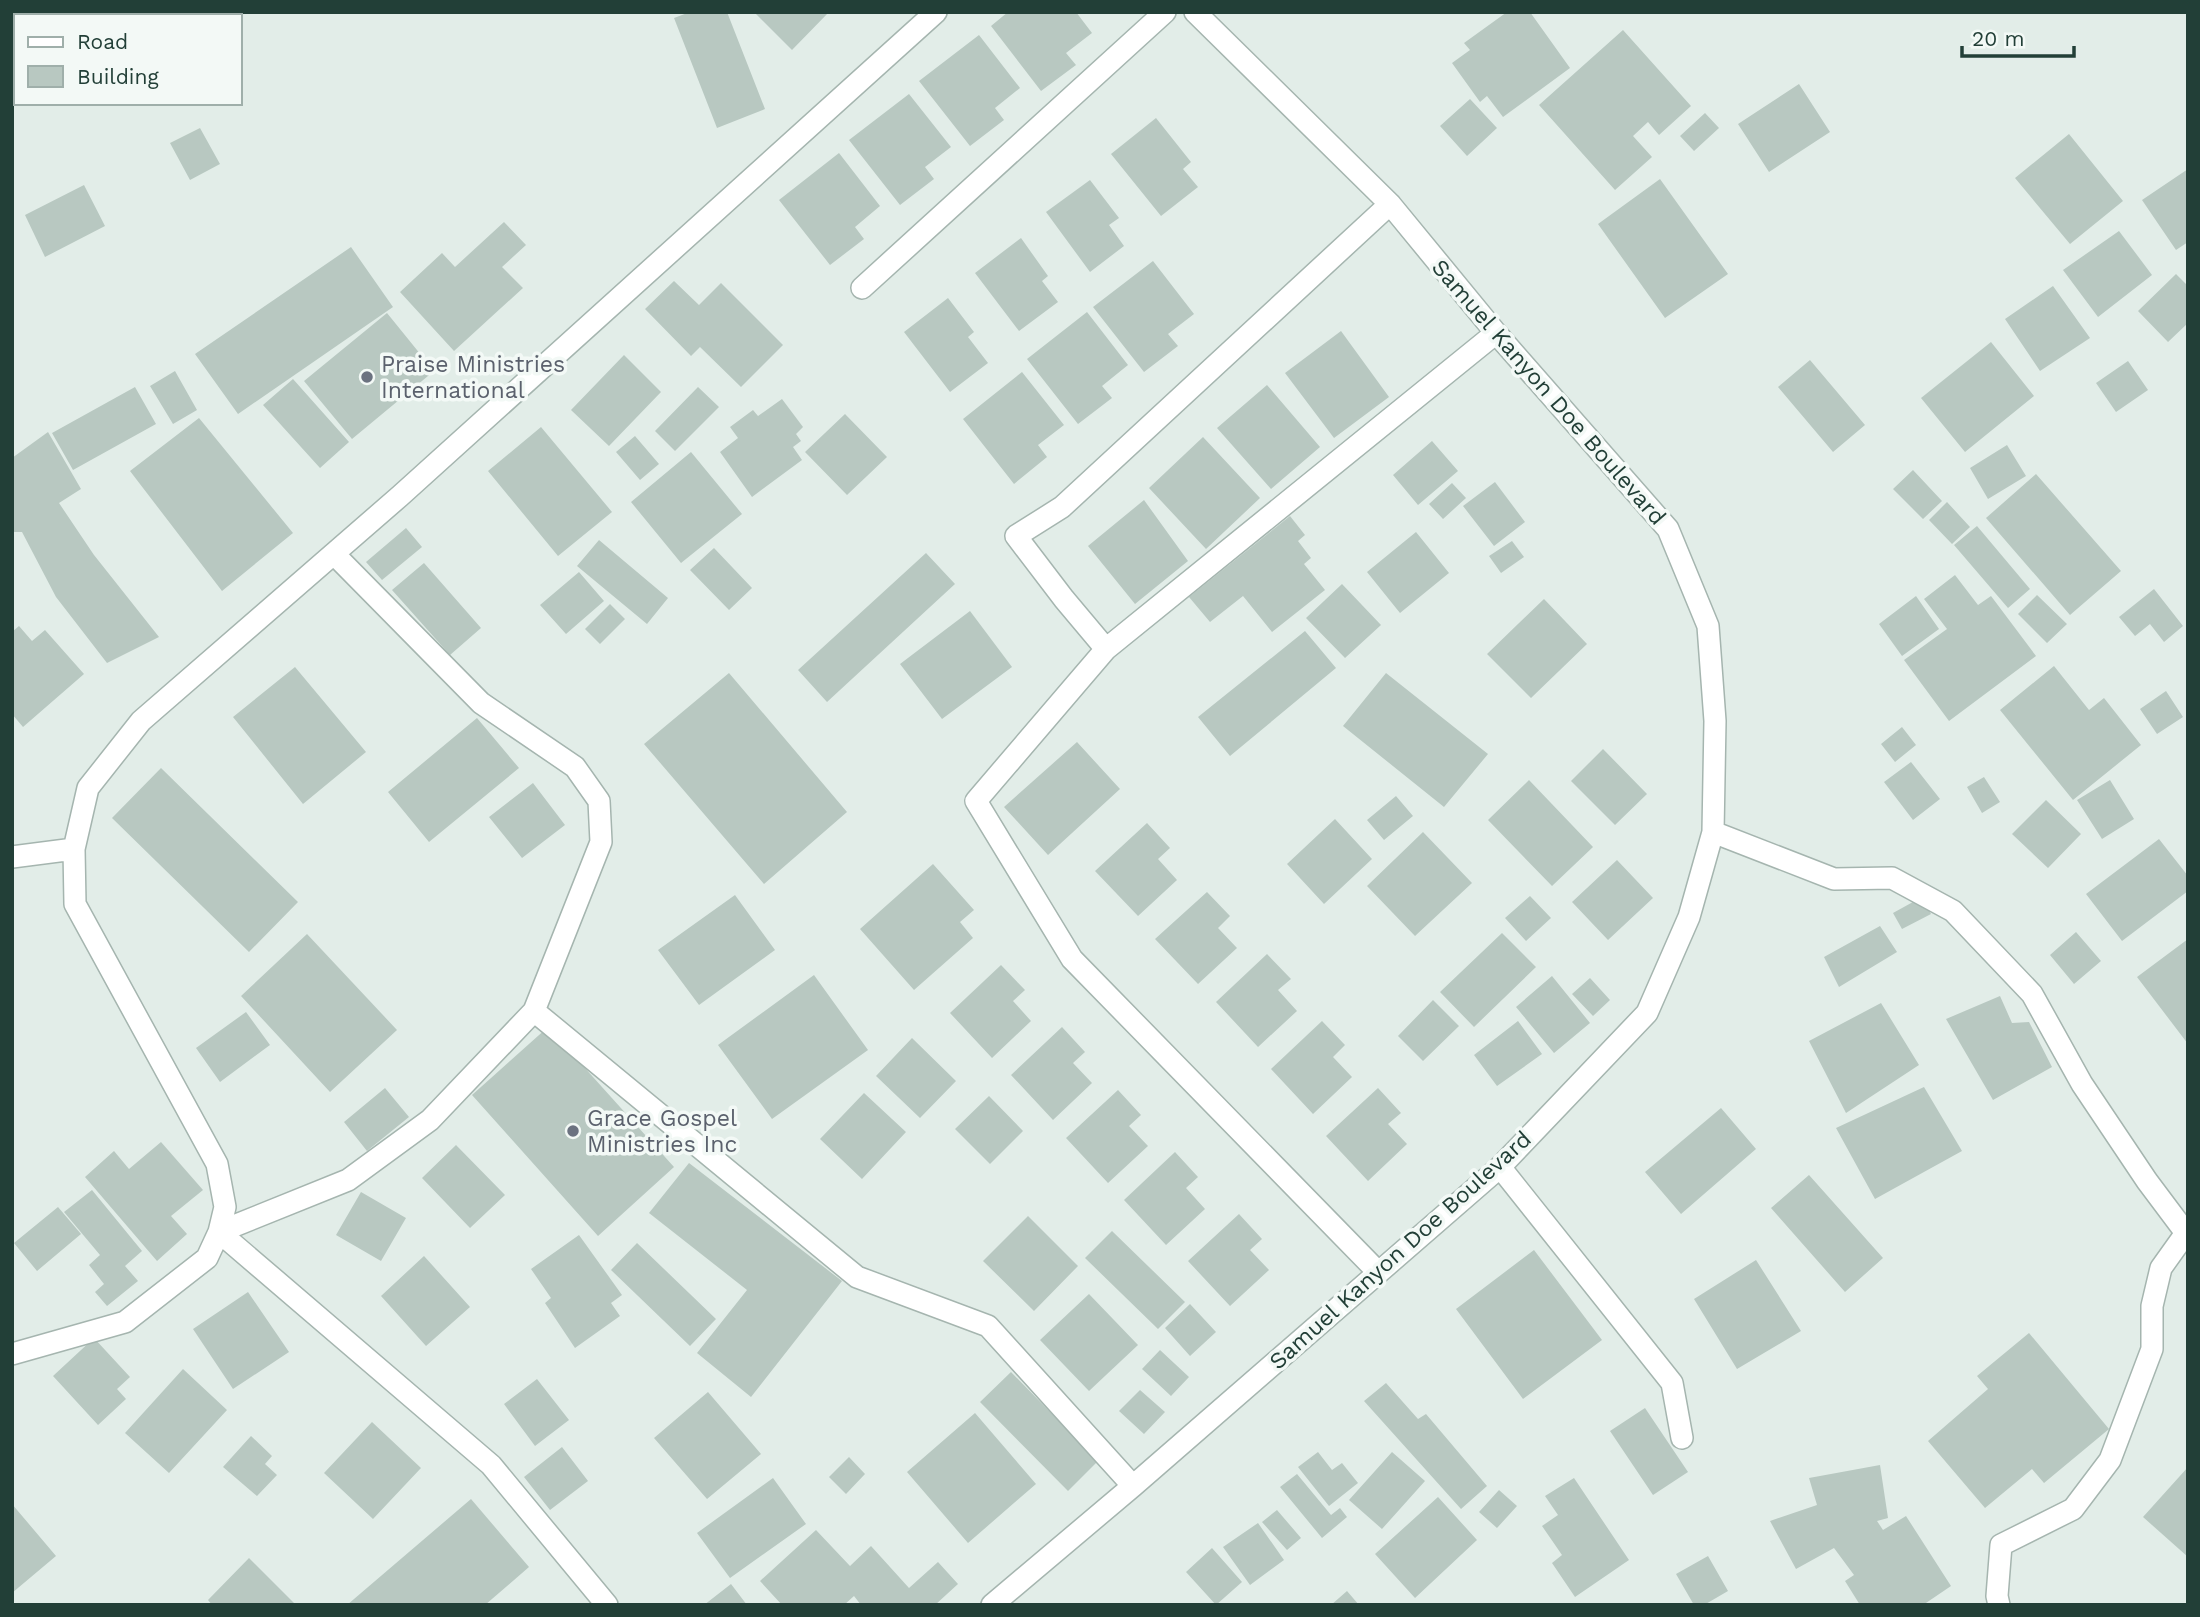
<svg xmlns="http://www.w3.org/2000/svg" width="2200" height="1617" viewBox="0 0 2200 1617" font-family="'Work Sans',sans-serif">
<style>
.building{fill:#b8c8c1}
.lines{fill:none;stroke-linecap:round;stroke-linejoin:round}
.minor-casing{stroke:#a5b5af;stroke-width:24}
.minor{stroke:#fff;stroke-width:21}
.worship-dot{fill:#6b7280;stroke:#f3f9f6;stroke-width:2.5}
.labels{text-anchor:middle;stroke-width:7;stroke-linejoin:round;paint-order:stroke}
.worship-label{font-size:23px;fill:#5b616d;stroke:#f3f9f6;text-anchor:start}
.street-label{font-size:23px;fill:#223f37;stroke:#f3f9f6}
</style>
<rect width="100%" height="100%" fill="#e2ede8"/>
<!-- building -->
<path class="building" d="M690 12H727L765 109 717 128 674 18Z
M754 12H829L792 50Z
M1008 12H1076L1092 33 1066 53 1076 65 1041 91 991 26Z
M1507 12H1530L1570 68 1503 117 1487 96 1480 102 1452 63 1470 50 1464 43Z
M1623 30 1691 106 1659 135 1648 122 1633 136 1652 157 1615 190 1539 105Z
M979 35 1020 88 995 108 1004 120 970 146 919 81Z
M1799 84 1830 132 1769 172 1738 124Z
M909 94 951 147 925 167 934 179 900 205 849 140Z
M1470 99 1497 128 1467 156 1440 126Z
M1705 113 1719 128 1694 151 1680 136Z
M1156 118 1191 162 1183 169 1198 187 1161 216 1111 154Z
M200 128 220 164 190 180 170 143Z
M2069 134 2123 201 2070 244 2015 178Z
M839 153 880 206 855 227 864 239 830 265 779 200Z
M2188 169V242L2176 250 2142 200Z
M1660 179 1728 274 1665 318 1598 224Z
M1090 180 1119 218 1109 225 1124 246 1090 272 1046 212Z
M84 185 105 226 45 257 25 215Z
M504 222 526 245 502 267 523 288 454 351 400 292 442 253 455 267Z
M2119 231 2152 275 2098 317 2063 270Z
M1021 238 1048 276 1042 281 1058 302 1019 331 975 273Z
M351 247 393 307 238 414 195 354Z
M1153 261 1194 314 1168 334 1178 346 1144 372 1093 307Z
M2176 274 2188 286V323L2168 342 2138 311Z
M674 281 699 305 721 283 783 345 741 387 700 347 691 356 645 309Z
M2053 286 2090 338 2040 371 2005 319Z
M948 298 974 332 968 337 988 363 950 392 904 332Z
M1087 312 1128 365 1102 386 1112 398 1078 424 1027 359Z
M387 313 434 371 352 439 304 381Z
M1341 331 1389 397 1334 438 1285 373Z
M1991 342 2034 396 1965 452 1921 398Z
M624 355 661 392 609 446 571 410Z
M1810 360 1865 425 1833 452 1778 387Z
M2128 361 2148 390 2116 412 2096 383Z
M175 371 197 410 173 424 150 386Z
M1022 372 1064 425 1038 445 1047 457 1014 484 963 419Z
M293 379 349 442 320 468 263 405Z
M1267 385 1320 447 1271 489 1217 428Z
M135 387 156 424 73 470 52 433Z
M698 387 719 407 675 451 655 431Z
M782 399 803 427 796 434 801 441 793 447 802 460 752 497 720 452 738 438 730 427 753 410 758 416Z
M845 414 887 457 847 495 805 452Z
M199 418 293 533 222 591 130 471Z
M541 427 612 512 558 556 488 471Z
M48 432 81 489 59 503 94 555 159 637 107 663 56 597 22 532H12V458Z
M635 436 659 464 640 480 616 452Z
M1203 437 1260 498 1206 549 1149 488Z
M1432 441 1458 471 1418 505 1393 475Z
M2007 445 2026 476 1988 499 1970 468Z
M691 452 742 514 681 563 631 502Z
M1913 470 1942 501 1923 519 1893 489Z
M2036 474 2121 571 2070 615 1986 518Z
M1495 482 1525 522 1494 546 1463 506Z
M1452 483 1466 498 1443 519 1429 504Z
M1144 500 1188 561 1135 604 1088 546Z
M1947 502 1970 527 1952 544 1929 520Z
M1290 516 1305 535 1298 541 1311 558 1304 564 1325 590 1272 632 1243 596 1210 622 1189 597Z
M1977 526 2030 589 2008 608 1954 545Z
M406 528 422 547 382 580 366 562Z
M1416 532 1449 573 1400 613 1367 572Z
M599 540 668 598 647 624 577 566Z
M1512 541 1524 557 1501 573 1489 556Z
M714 548 752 588 729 610 690 570Z
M926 553 955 584 827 702 798 670Z
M424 563 481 628 450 655 392 590Z
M579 572 604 601 566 634 540 605Z
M1955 575 1978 605 1991 596 2036 656 1949 721 1904 660 1947 629 1924 599Z
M1342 584 1381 625 1345 658 1306 618Z
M2154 589 2183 626 2164 642 2150 624 2135 636 2119 617Z
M2037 595 2067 624 2047 643 2018 614Z
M1916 596 1939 629 1902 656 1879 624Z
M1544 599 1587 644 1531 698 1487 654Z
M610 604 625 619 600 644 585 629Z
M970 611 1012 667 942 719 900 664Z
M19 626 32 641 45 630 84 674 23 727 12 714V632Z
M1305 631 1336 668 1230 756 1198 717Z
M2054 666 2089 710 2104 698 2141 745 2073 800 2000 710Z
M295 667 366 752 303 804 233 717Z
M729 673 847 812 764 884 644 744Z
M1386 673 1488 754 1444 807 1343 726Z
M2166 691 2183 717 2157 734 2140 709Z
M477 718 519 768 429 842 388 792Z
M1902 727 1916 745 1895 762 1881 744Z
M1077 742 1120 789 1048 855 1004 807Z
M1603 749 1647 794 1615 825 1571 781Z
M1911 762 1940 799 1913 820 1884 782Z
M161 768 298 902 249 952 112 818Z
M1984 777 2000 802 1982 813 1967 787Z
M1529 780 1593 847 1552 886 1488 820Z
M2110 780 2134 819 2102 839 2077 800Z
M533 783 565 825 522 858 489 817Z
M1396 796 1413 816 1384 840 1367 820Z
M2046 800 2081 834 2048 868 2012 834Z
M1335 819 1372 859 1324 904 1287 864Z
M1147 823 1170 848 1158 859 1177 880 1138 916 1095 871Z
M1423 832 1472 883 1415 936 1367 886Z
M2159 839 2188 876V891L2122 941 2086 894Z
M1617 860 1653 898 1608 940 1572 902Z
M933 864 974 910 960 922 973 938 914 990 860 929Z
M1207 892 1230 916 1218 928 1237 948 1198 984 1155 939Z
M735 895 775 950 699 1005 658 950Z
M1530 896 1551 918 1526 941 1505 918Z
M1922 897 1931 914 1902 929 1893 913Z
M1880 926 1897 952 1839 987 1824 957Z
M2076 932 2101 961 2074 984 2050 955Z
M1502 933 1536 967 1474 1027 1440 992Z
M307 934 397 1030 330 1092 241 996Z
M2188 939V1044L2137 977Z
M1267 954 1291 979 1278 990 1297 1011 1258 1047 1216 1002Z
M1001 965 1025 990 1013 1001 1031 1021 992 1058 950 1013Z
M814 975 868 1050 772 1119 718 1045Z
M1552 976 1590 1023 1554 1053 1516 1007Z
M1590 978 1610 1000 1593 1016 1572 994Z
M2000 996 2012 1023 2029 1022 2052 1067 1993 1100 1946 1019Z
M1433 1000 1459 1026 1423 1061 1398 1036Z
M1881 1003 1919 1065 1846 1113 1809 1041Z
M246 1012 270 1045 220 1082 196 1048Z
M1322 1021 1345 1045 1333 1057 1352 1077 1313 1114 1271 1069Z
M1518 1021 1542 1054 1497 1086 1474 1055Z
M548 1027 674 1167 598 1236 472 1095Z
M1062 1027 1085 1052 1073 1063 1092 1083 1053 1120 1011 1075Z
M912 1038 956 1081 920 1118 876 1076Z
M1924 1087 1962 1151 1875 1199 1836 1128Z
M385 1088 409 1117 367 1151 344 1122Z
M1378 1088 1401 1113 1388 1124 1407 1144 1368 1181 1326 1136Z
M1118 1090 1141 1115 1129 1126 1148 1146 1108 1183 1066 1138Z
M864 1093 906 1132 862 1179 820 1139Z
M989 1096 1023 1131 990 1164 955 1129Z
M1721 1108 1756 1149 1681 1214 1645 1172Z
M161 1142 203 1190 171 1216 187 1234 157 1261 85 1177 114 1151 129 1169Z
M456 1145 505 1195 470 1228 422 1178Z
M1175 1152 1198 1177 1186 1188 1205 1209 1166 1245 1124 1200Z
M689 1163 842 1281 751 1397 697 1353 747 1290 649 1213Z
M1809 1175 1883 1258 1845 1292 1771 1208Z
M92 1190 142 1251 125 1266 138 1281 107 1306 95 1292 104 1284 89 1265 100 1255 64 1212Z
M361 1192 406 1218 381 1261 336 1235Z
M58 1207 81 1234 37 1271 14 1243Z
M1239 1214 1262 1239 1250 1250 1269 1270 1230 1306 1188 1261Z
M1028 1216 1078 1266 1034 1311 983 1261Z
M1112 1231 1185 1302 1158 1329 1085 1258Z
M579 1235 622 1295 611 1303 620 1316 575 1348 545 1303 551 1298 531 1269Z
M637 1243 716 1319 690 1346 611 1270Z
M1534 1250 1602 1340 1523 1399 1456 1309Z
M424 1256 470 1307 426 1346 381 1296Z
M1756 1260 1801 1331 1737 1369 1694 1299Z
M248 1292 289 1352 233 1389 193 1329Z
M1089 1294 1138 1345 1089 1391 1040 1340Z
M1190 1304 1216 1332 1190 1356 1165 1328Z
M2029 1333 2109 1429 2044 1483 2032 1469 1985 1508 1928 1441 1988 1389 1977 1376Z
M94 1338 130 1377 117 1389 126 1399 98 1425 53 1376Z
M1160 1350 1189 1377 1171 1396 1142 1369Z
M183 1369 227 1410 169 1473 125 1433Z
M1011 1372 1098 1461 1068 1491 980 1402Z
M537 1379 569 1420 535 1446 504 1404Z
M1386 1383 1418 1419 1426 1414 1487 1486 1461 1509 1364 1401Z
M1140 1390 1165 1412 1144 1434 1119 1411Z
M708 1392 761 1454 707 1499 654 1438Z
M1645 1408 1688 1472 1653 1495 1610 1431Z
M975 1413 1036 1484 968 1543 907 1472Z
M372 1422 421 1468 373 1519 324 1473Z
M251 1436 272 1456 265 1464 277 1475 257 1496 223 1467Z
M562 1447 588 1481 550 1510 524 1477Z
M1318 1452 1332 1470 1342 1463 1358 1483 1329 1506 1298 1467Z
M1392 1452 1425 1481 1382 1529 1349 1500Z
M849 1457 865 1474 846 1494 829 1477Z
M1880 1465 1888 1518 1877 1521 1883 1530 1906 1516 1951 1586 1923 1605H1860L1845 1581 1854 1575 1834 1548 1796 1569 1770 1521 1817 1505 1809 1478Z
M2188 1467V1557L2143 1517Z
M1297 1474 1331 1515 1340 1508 1347 1517 1322 1538 1280 1487Z
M773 1478 806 1524 730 1578 697 1533Z
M1574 1478 1629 1560 1575 1597 1552 1563 1562 1555 1542 1526 1558 1515 1545 1496Z
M1499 1490 1517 1506 1497 1528 1479 1512Z
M1438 1497 1477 1540 1415 1598 1375 1554Z
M471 1499 529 1567 485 1605H347Z
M12 1504 56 1556 12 1593Z
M1277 1510 1301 1538 1287 1550 1262 1522Z
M1258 1523 1284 1560 1250 1585 1223 1547Z
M816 1530 850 1566 871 1546 909 1588 938 1562 958 1584 935 1605H861L854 1596 844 1605H782L760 1581Z
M1212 1548 1242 1582 1216 1605 1186 1572Z
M1708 1556 1728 1591 1704 1605H1694L1676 1574Z
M249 1558 296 1605H212L208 1600Z
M731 1584 747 1605H704Z
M1347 1591 1359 1605H1331Z"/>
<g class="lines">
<defs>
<path id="minor" d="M862 288 1165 12
M334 554 481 703 575 767 599 801 601 842 534 1011
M1106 649 1496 333
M1713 832 1834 879 1892 878 1953 911 2032 994 2082 1084 2147 1181 2186 1233 2188 1232
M12 857 74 849
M1500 1167 1672 1383 1682 1438
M1378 1272 1072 959 976 801 1106 649 1064 599 1016 536 1062 507 1390 204
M12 1354 125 1322 207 1258 219 1232 225 1207 217 1164 75 904 74 849 88 788 141 721 400 496 936 12
M607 1605 491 1465 219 1232 348 1180 430 1120 534 1011 857 1277 988 1326 1133 1486
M992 1605 1133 1486 1500 1167 1647 1013 1689 917 1713 832 1715 721 1708 626 1668 529 1496 333 1390 204 1195 12
M1999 1605 1997 1596 2001 1545 2073 1509 2110 1460 2152 1349V1306L2161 1268 2186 1233"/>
</defs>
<!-- minor casing -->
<use href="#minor" class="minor-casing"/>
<!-- minor -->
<use href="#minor" class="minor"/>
</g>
<!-- markers -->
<g class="worship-dot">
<circle cx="367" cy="377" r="7"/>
<circle cx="573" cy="1131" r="7"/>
</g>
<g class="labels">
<!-- worship labels -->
<g class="worship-label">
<text x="381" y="372">Praise Ministries<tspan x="381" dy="26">International</tspan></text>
<text x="587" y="1126">Grace Gospel<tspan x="587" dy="26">Ministries Inc</tspan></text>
</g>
<!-- street labels -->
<g class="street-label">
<text transform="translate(1549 392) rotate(49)" y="8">Samuel Kanyon Doe Boulevard</text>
<text transform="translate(1400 1250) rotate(-42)" y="8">Samuel Kanyon Doe Boulevard</text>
</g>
</g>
<!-- border -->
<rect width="2200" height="1617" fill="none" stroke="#223f37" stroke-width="28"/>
<!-- legend -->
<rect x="14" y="14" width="228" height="91" fill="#f3f9f6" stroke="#9fafaa" stroke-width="2"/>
<rect x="28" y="37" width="35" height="10" fill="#ffffff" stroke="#9fafaa" stroke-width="2"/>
<text x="77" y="49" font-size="21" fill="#223f37">Road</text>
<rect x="28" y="66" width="35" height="21" fill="#b8c8c1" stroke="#9fafaa" stroke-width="2"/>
<text x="77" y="84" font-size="21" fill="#223f37">Building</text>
<!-- scale -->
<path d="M1962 46v10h112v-10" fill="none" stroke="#223f37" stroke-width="3.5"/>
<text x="1972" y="46" font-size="21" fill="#223f37" stroke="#f3f9f6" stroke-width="5" paint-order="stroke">20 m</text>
</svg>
